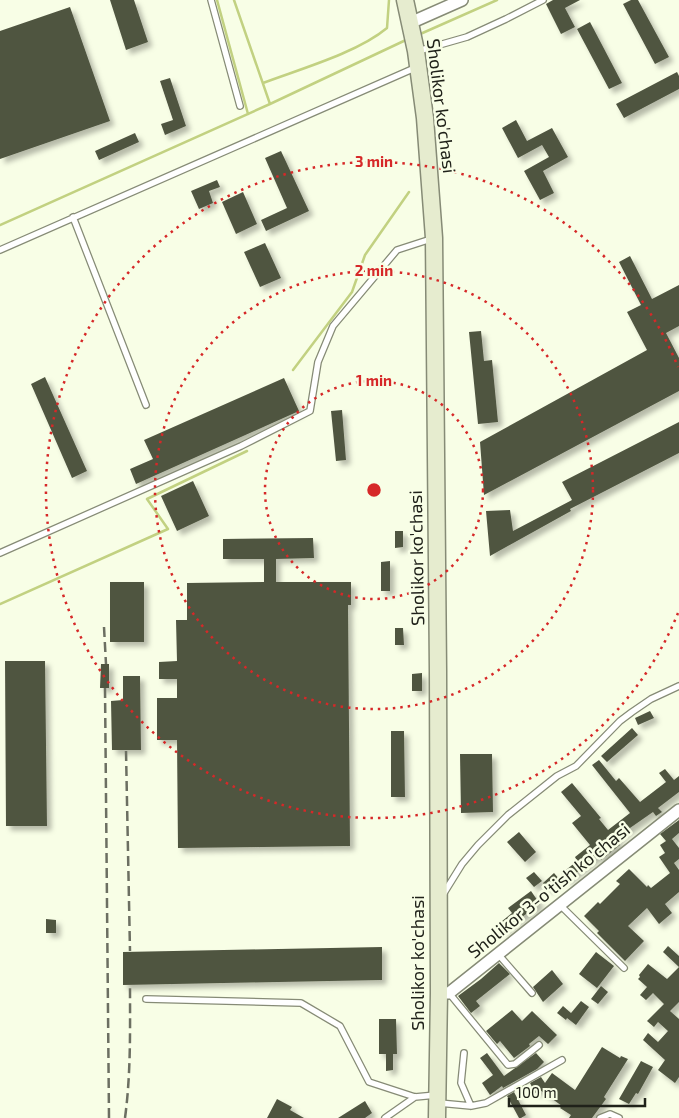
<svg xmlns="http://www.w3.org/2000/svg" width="679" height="1118" viewBox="0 0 679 1118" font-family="'Exo 2',sans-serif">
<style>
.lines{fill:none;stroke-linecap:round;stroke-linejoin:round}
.stream{stroke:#c2d181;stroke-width:2.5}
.building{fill:#505541;filter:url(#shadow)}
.lane-casing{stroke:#868b76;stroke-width:8}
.street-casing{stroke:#868b76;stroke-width:14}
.secondary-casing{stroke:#868b76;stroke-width:19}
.lane{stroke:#fff;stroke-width:5.5}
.street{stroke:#fff;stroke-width:11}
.secondary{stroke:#e6eccf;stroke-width:16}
.rail{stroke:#6c6f62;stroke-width:2.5;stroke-dasharray:10 5;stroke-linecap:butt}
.ring{fill:none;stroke:#d62828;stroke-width:2.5;stroke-dasharray:2.5 5}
.labels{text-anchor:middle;stroke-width:5;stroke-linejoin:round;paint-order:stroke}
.street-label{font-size:18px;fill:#20221a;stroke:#f8fee6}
.centre{fill:#d62828;stroke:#f8fee6;stroke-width:2.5}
.ring-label{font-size:15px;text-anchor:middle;font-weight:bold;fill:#d62828;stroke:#f8fee6;stroke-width:5;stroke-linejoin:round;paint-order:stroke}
</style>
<defs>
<filter id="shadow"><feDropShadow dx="4.5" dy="4.5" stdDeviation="2.5" flood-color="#0004"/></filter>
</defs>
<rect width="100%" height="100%" fill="#f8fee6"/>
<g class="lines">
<!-- stream -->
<path class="stream" d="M217 0 248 114
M234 0 270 104
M418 35 497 0
M263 83C300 69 357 53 387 28L389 0
M0 225 270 104 408 39
M293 370 352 292 365 255 409 192
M0 604 168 529 147 499 247 451"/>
</g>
<!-- building -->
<path class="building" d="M110 0H134L148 42 126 50Z
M553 0H580L565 8 575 27 561 34 546 4Z
M631 0H638L669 57 655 64 623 4Z
M70 7 110 121 0 159V31Z
M590 22 622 83 609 89 577 29Z
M677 72 679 76V89L624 118 616 104Z
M170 78 186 126 165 135 161 124 173 120 160 81Z
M516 120 527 141 552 128 568 157 543 171 554 193 540 200 524 171 549 157 542 145 518 158 502 128Z
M135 133 139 142 99 160 95 151Z
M281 151 309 211 266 231 261 220 287 208 265 158Z
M217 180 220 187 209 191 213 203 199 209 191 191Z
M243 192 257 224 236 234 222 202Z
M265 243 281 278 260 287 244 252Z
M630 256 652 299 679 285V326L666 333 679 358V391L484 495 480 442 647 350 627 312 641 305 619 262Z
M481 331 484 361 492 360 498 422 478 424 469 332Z
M45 377 87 471 72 478 31 384Z
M284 378 299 411 136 484 130 469 153 459 144 440Z
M342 410 346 460 336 461 331 411Z
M679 422V453L570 509 571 511 490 556 486 511 510 510 513 531 572 500 562 482Z
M193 481 209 516 177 531 161 496Z
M395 531H403V547L395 548Z
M313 538 314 558 276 559V582H351V605H348L350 846 178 848 177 740H157V698H177V679H159V662L177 661 176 620H187V583L264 582V559H223V539Z
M390 561V591H381V562Z
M110 582H144V642H110Z
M395 628H403L404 645H395Z
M5 661H45L47 826H6Z
M101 664H109V688H100Z
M422 673V691H412V674Z
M123 676H140L141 750H112L111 701 123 700Z
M650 711 654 718 638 725 635 718Z
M632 728 638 735 607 762 601 756Z
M391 731H404L405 797H391Z
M460 754H492L493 812 461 813Z
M599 760 616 781 619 778 640 802 666 782 659 773 665 769 674 780 679 776V792L658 808 662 812 656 816 653 812 630 828 616 841 620 845 601 860 598 856 566 881 561 874 577 861 575 857 590 845 572 823 581 816 561 792 572 783 601 818 599 819 608 830 630 813 592 765Z
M679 820V833L672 839 679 848V859L674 863 679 870V892L665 904 672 913 659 924 647 908 628 926 644 941 625 961 597 933 599 931 584 916 598 902 600 904 620 884 616 881 629 869 647 887 648 885 651 888 670 873 659 857 665 853 660 845 666 841 660 834Z
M519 832 536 852 525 862 507 842Z
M534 872 542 881 534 887 526 878Z
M554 873 560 880 548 890 543 883Z
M531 891 540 904 501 932 496 926 512 913 508 908Z
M46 919 56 920V933H46Z
M668 946 679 956V1002L670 1011 679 1019V1077L675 1083 658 1070 665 1060 643 1040 648 1033 658 1042 668 1031 658 1022 654 1027 647 1021 664 1004 653 993 646 1000 640 995 647 987 638 979 640 977 639 975 648 964 667 979 679 967 663 952Z
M382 947V980L123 985V952Z
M596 952 614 966 597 988 579 974Z
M499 963 510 974 476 1001 480 1006 471 1013 458 996 481 979Z
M552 970 563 984 543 1002 533 987Z
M601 986 608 992 598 1004 591 999Z
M581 1001 589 1007 576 1025 567 1018 566 1020 557 1013 563 1006 571 1013Z
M512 1010 522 1021 532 1011 557 1035 548 1044 539 1036 529 1044 530 1046 514 1058 500 1041 497 1044 486 1031Z
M379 1019H396L397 1054H393V1070L386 1071V1054H379Z
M602 1047 620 1058 621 1056 628 1059 604 1097 606 1099 592 1118H569L571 1115 560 1108 562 1106 540 1090 535 1093 530 1083 541 1077 545 1083 552 1073 575 1090Z
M487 1053 504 1076 536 1053 544 1062 537 1069 503 1088 502 1086 490 1095 482 1083 493 1075 480 1058Z
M641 1061 653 1067 638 1094 636 1093 629 1104 619 1099Z
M514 1092 526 1115 521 1118H519L507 1096Z
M277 1099 292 1107 290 1110 304 1118H267Z
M365 1101 372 1113 365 1118H338Z"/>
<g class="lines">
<defs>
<path id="lane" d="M211 0 240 106
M418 51 467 37 506 19 543 0
M73 217 146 405
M0 250 417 67
M0 553 241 446 310 411 318 362 333 326 397 250 431 239
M444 893 462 864 478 845 508 815 557 776 576 766 620 721 632 712 651 699 679 686
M560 905 624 968
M498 954 532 993
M449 993 508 1065 515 1064 539 1045
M146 999 301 1003 340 1026 369 1082 415 1097 436 1095
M464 1053 461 1083 471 1106
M439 1103 471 1106 486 1103 562 1060
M385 1118 415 1097
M600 1118 610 1114 619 1118"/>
<path id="street" d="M410 23 462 0
M439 993H449L679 810"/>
<path id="secondary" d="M405 0 416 51 425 118 434 238 438 671 439 993 437 1118"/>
</defs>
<!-- lane casing -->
<use href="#lane" class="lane-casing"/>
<!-- street casing -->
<use href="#street" class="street-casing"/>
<!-- secondary casing -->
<use href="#secondary" class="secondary-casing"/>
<!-- lane -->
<use href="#lane" class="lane"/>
<!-- street -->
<use href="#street" class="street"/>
<!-- secondary -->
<use href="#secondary" class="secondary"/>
<!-- rail -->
<path class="rail" d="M104 627 106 664
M105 688 109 1118
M126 751 130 951
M125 1118C131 1073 130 1029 130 985"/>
</g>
<!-- distance rings -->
<g class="ring">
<circle cx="374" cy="490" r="109"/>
<circle cx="374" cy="490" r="219"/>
<path d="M678 613A328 328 0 1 1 678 367"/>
</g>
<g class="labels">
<!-- street labels -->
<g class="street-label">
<text transform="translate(441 106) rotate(83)" y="6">Sholikor ko'chasi</text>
<text transform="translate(417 558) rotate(-91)" y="6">Sholikor ko'chasi</text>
<text transform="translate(549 891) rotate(-39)" y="6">Sholikor 3-o'tish ko'chasi</text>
<text transform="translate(418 963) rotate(-90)" y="6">Sholikor ko'chasi</text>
</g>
</g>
<circle cx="374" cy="490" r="8" class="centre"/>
<g class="ring-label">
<text x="374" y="167">3 min</text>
<text x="374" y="276">2 min</text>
<text x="374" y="386">1 min</text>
</g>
<!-- scale -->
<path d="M509 1098v8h136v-8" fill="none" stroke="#20221a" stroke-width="2.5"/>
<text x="516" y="1098" font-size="15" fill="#20221a" stroke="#f8fee6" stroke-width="4" paint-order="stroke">100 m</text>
</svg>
